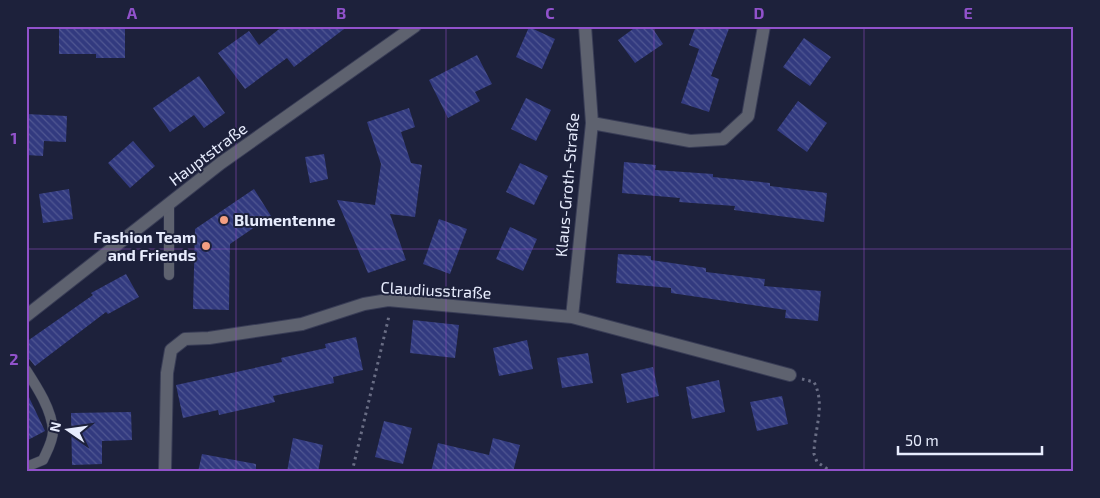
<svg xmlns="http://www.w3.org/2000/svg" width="1100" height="498" viewBox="0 0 1100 498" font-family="'Exo 2',sans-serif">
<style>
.building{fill:url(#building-back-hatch)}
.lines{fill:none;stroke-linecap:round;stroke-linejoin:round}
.service-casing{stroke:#393d56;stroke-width:11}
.minor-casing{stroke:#393d56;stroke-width:14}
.tertiary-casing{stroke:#393d56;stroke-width:14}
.path{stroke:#696d84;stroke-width:3;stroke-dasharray:2.5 4;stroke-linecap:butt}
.service{stroke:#5e626f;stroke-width:10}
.minor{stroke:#5e626f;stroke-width:12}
.tertiary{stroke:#5e626f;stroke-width:12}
.grid{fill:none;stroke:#9152cb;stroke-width:1;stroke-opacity:0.55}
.poi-dot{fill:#f39f82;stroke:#1d213b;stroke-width:2}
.labels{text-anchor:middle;stroke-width:4;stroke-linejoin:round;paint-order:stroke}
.street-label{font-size:16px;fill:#e7ecfd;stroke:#1d213b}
.poi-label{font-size:16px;font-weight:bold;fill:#e7ecfd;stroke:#1d213b;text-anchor:start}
.neatline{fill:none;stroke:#9152cb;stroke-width:2}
.grid-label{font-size:16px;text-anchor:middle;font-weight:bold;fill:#9152cb}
</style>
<defs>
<pattern id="building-back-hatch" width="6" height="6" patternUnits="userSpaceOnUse" patternTransform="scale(1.25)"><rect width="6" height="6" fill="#323a7f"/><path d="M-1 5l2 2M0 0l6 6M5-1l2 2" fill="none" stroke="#505792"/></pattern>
</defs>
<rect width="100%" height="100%" fill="#1d213b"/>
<!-- building -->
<path class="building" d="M59 26H125V58H96V54H59Z
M283 26H348L294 67 287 58 245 89 218 53 249 31 259 45Z
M637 26H651L663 44 635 63 618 40Z
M696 26H730L711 76 719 79 709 112 681 103 699 49 689 45Z
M529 27 555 39 542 69 516 57Z
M804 38 831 57 810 86 783 67Z
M477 55 492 84 475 92 480 101 448 118 429 80Z
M199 76 225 113 204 128 194 115 170 132 153 108Z
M526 98 551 110 536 141 511 129Z
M798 101 827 123 807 152 777 130Z
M409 108 415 127 401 132 411 163 422 165 415 217 390 214 406 260 368 273 337 200 375 205 381 164 367 122Z
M26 114 67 116 66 142 44 141 43 156 26 155Z
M133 141 155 166 130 188 108 163Z
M324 154 328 179 310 183 305 157Z
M624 162 656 165 655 170 713 174V177L770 183V186L827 193 824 222 734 210 735 206 679 202 680 198 622 193Z
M520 163 548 176 534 205 506 192Z
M69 189 73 219 43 223 39 194Z
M254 189 271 216 230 244 229 310 193 309 195 229Z
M439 219 467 229 450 274 423 264Z
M510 227 537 239 523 271 496 259Z
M618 254 651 256V260L706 268V272L765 279 764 286 821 291 818 321 785 318 786 310 671 293V288L616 283Z
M126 274 139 297 108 314 106 312 35 366 26 355V342L93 295 91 293Z
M413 320 459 325 455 358 410 353Z
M356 337 363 370 333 377 334 383 273 396 275 402 219 415 218 410 183 418 176 385 282 362 281 358 326 348 325 344Z
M527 340 533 369 499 376 493 348Z
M588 353 593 383 562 388 557 358Z
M653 367 659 396 627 403 621 374Z
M719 380 725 412 692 419 686 387Z
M26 391 45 431 26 441Z
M782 396 788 424 757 431 750 402Z
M131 412 132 440 102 441V464L72 465 71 413Z
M384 421 412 428 403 464 375 457Z
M293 438 323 445 318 472H287Z
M493 438 520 445 513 472H431L438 443 489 455Z
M202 454 256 464V472H198Z"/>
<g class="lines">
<defs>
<path id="service" d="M169 204V275
M26 370C37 387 52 410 53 431 53 441 47 451 43 460L26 467"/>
<path id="minor" d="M592 123 690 141 723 139 748 116 764 26
M572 317 592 123 585 26
M165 469 167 373 171 350 185 339 209 338 302 324 364 304 388 300 572 317 790 375"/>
<path id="tertiary" d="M26 316 221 163 415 26"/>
</defs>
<!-- service casing -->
<use href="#service" class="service-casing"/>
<!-- minor casing -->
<use href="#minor" class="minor-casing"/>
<!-- tertiary casing -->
<use href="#tertiary" class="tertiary-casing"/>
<!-- path -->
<path class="path" d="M802 379 814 382C826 405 814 430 814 454L817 462 832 472
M352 472 389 316"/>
<!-- service -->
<use href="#service" class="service"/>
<!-- minor -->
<use href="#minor" class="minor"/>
<!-- tertiary -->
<use href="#tertiary" class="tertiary"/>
</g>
<!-- grid -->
<path class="grid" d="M236 26V472M446 26V472M654 26V472M864 26V472M26 249H1074"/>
<!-- markers -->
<g class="poi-dot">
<circle cx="224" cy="220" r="5"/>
<circle cx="206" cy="246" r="5"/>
</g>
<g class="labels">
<!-- street labels -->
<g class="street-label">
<text transform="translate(208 154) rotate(-37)" y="6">Hauptstraße</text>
<text transform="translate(567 185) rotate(-85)" y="6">Klaus-Groth-Straße</text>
<text transform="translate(436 290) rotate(3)" y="6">Claudiusstraße</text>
</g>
<!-- poi labels -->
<g class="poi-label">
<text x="234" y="226">Blumentenne</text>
<text x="196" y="243" text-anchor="end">Fashion Team<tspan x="196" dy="18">and Friends</tspan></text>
</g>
</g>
<!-- border -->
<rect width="1100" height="498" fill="none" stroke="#1d213b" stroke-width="55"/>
<!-- north arrow -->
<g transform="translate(68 430) rotate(283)" stroke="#1d213b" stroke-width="4" paint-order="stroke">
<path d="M0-4L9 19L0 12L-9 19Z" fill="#e7ecfd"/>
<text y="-8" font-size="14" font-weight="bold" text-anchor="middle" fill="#e7ecfd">N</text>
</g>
<!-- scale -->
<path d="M898 446v8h144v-8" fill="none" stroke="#e7ecfd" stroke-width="2.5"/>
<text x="905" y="446" font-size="15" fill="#e7ecfd" stroke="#1d213b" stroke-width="4" paint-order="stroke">50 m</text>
<rect x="28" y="28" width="1044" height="442" class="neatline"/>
<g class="grid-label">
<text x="132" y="19">A</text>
<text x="341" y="19">B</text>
<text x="550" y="19">C</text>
<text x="759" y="19">D</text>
<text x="968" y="19">E</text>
<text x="14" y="144">1</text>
<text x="14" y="365">2</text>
</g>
</svg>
